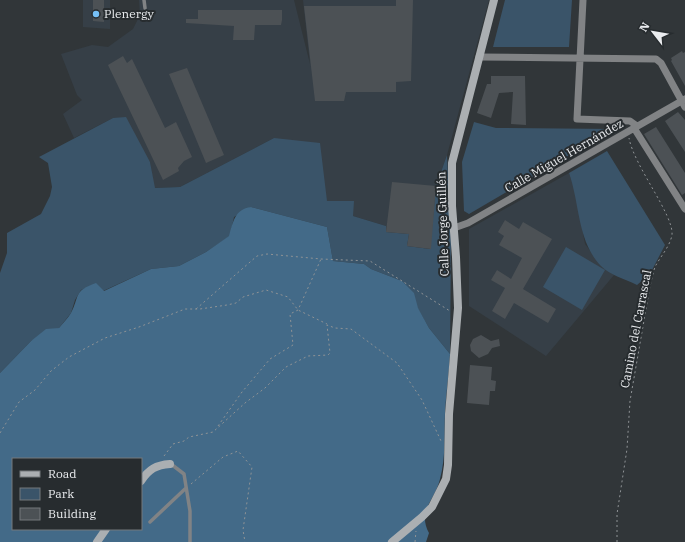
<svg xmlns="http://www.w3.org/2000/svg" width="685" height="542" viewBox="0 0 685 542" font-family="'IBM Plex Serif',serif">
<style>
.built{fill:#363f47}
.green{fill:#3a5469}
.forest{fill:#436a88;fill-rule:evenodd}
.building{fill:#4c5155}
.lines{fill:none;stroke-linecap:round;stroke-linejoin:round}
.path{stroke:#8f9396;stroke-width:1;stroke-dasharray:2 3;stroke-linecap:butt}
.lane{stroke:#818385;stroke-width:3.5}
.street{stroke:#818385;stroke-width:7}
.secondary{stroke:#abafb2;stroke-width:8}
.poi-dot{fill:#76c0f7;stroke:#272c2f;stroke-width:1.5}
.labels{text-anchor:middle;stroke-width:4;stroke-linejoin:round;paint-order:stroke}
.poi-label{font-size:12px;fill:#eaecef;stroke:#272c2f;text-anchor:start}
.street-label{font-size:12px;fill:#eaecef;stroke:#272c2f}
</style>
<rect width="100%" height="100%" fill="#313639"/>
<!-- built -->
<path class="built" d="M83 0H110V29L83 27Z
M139 0H294L310 64 303 0H489L447 155 436 186 431 249 407 246 409 234 386 232V226L353 216 327 201 274 138 180 187 154 188 150 162 113 118 74 138 63 114 82 100 77 95 61 54 92 45 108 47 133 29 140 15Z
M569 173 575 189 585 244 602 266 614 275 546 356 469 306V229Z"/>
<!-- green -->
<path class="green" d="M505 0H572L569 47H493Z
M126 117 150 162 155 188 180 187 274 138 320 143 327 201H354L353 216 386 226V232L409 234 407 246 430 249 436 186 447 155 451 240 450 354 429 328 402 281 371 269 364 264 333 261 327 227 251 207 234 217 230 236 206 252 179 266 151 269 103 291 96 284 81 290 75 300 71 313 59 328 31 341 0 373V273L7 253V233L41 214 50 196 52 187 48 163 39 157 113 118Z
M474 122 496 128 614 129 469 214 464 211 462 162Z
M607 151 665 245 650 274 637 285C625 279 610 275 601 266 577 241 580 204 569 173Z
M566 247 605 270 582 310 543 287Z"/>
<!-- forest -->
<path class="forest" d="M251 207 327 227 333 261 364 264 371 269 402 281 414 293 418 308 429 328 450 354C449 374 446 393 445 412 444 435 446 457 440 479 435 500 417 511 429 533L426 542H0V373L31 341 46 329 59 328C63 323 68 318 71 313 80 296 73 291 96 283L104 291 151 269 179 266 206 252 229 236C233 222 235 209 251 207ZM13 459H141V529H13Z"/>
<!-- building -->
<path class="building" d="M93 0H104V22L93 21Z
M396 0H413L411 81 396 82V92H346L344 101H315L304 6H396Z
M198 10H282V20L281 25H255L254 40H233L234 26 186 23V19H198Z
M682 51 683 53 685 52V86L671 61 672 60 671 58Z
M123 56 127 63 132 59 165 128 176 122 192 157 184 161 178 168 179 171 163 180 108 65Z
M187 68 224 155 206 163 169 74Z
M491 76H525L526 125 511 124 513 92 499 93 491 118 477 113 487 84H491Z
M678 112 685 120V152L665 121Z
M656 127 685 173V193L682 195 644 134Z
M392 182 436 186 431 249 407 246 409 234 386 232Z
M505 220 519 229 523 222 552 239 523 289 556 309 548 323 514 303 505 319 492 311 505 288 491 280 497 270 511 279 522 258 499 245 504 236 498 232Z
M481 335 491 341 499 339 500 346 492 348 488 354 479 358 471 351 470 345 473 339Z
M470 365 492 367 491 380 496 381 495 391H490L489 405 467 403Z"/>
<g class="lines">
<!-- path -->
<path class="path" d="M196 309 257 256 267 254 321 259 370 261 450 311
M218 426 242 392 270 359 293 345 290 314 298 310 321 259
M0 433 19 402 35 390 51 371 69 357 105 338 139 327 185 309H200L227 305 236 303 243 297 266 290 288 297 298 310 327 324
M164 456 173 444 184 441 189 437 213 432 245 403 265 388 286 367 308 356 328 355 330 353 327 325 335 328 351 329 397 363 422 400 441 441
M191 484 223 457 238 451 252 467 243 530 245 542
M415 542 416 531
M617 542V514L627 449 630 401 650 286C652 279 653 271 656 265 661 256 670 246 672 235 674 215 634 166 629 138"/>
<!-- lane -->
<path class="lane" d="M144 0 145 8
M171 464 184 474 190 511V542
M150 522 186 488"/>
<!-- street -->
<path class="street" d="M583 0 577 119 630 121 637 126
M479 57 656 59 661 63 685 107
M634 128 685 209
M454 228 468 223 685 99"/>
<!-- secondary -->
<path class="secondary" d="M141 481C149 469 156 465 170 464
M97 542 106 529
M392 542 422 517 432 507 446 479 448 465 449 414 458 308 456 257 452 206V163L494 0"/>
</g>
<!-- markers -->
<circle class="poi-dot" cx="96" cy="14" r="4"/>
<g class="labels">
<!-- poi labels -->
<g class="poi-label">
<text x="104" y="18">Plenergy</text>
</g>
<!-- street labels -->
<g class="street-label">
<text transform="translate(564 156) rotate(-30)" y="4">Calle Miguel Hernández</text>
<text transform="translate(443 224) rotate(-92)" y="4">Calle Jorge Guillén</text>
<text transform="translate(636 329) rotate(-79)" y="4">Camino del Carrascal</text>
</g>
</g>
<!-- legend -->
<rect x="12" y="458" width="130" height="72" fill="#272c2f" stroke="#75797c"/>
<rect x="20" y="471" width="20" height="6" fill="#abafb2" stroke="#75797c"/>
<text x="48" y="478" font-size="12" fill="#eaecef">Road</text>
<rect x="20" y="488" width="20" height="12" fill="#3a5469" stroke="#75797c"/>
<text x="48" y="498" font-size="12" fill="#eaecef">Park</text>
<rect x="20" y="508" width="20" height="12" fill="#4c5155" stroke="#75797c"/>
<text x="48" y="518" font-size="12" fill="#eaecef">Building</text>
<!-- north arrow -->
<g transform="translate(653 32) rotate(301)" stroke="#272c2f" stroke-width="3" paint-order="stroke">
<path d="M0-3L7 15L0 10L-7 15Z" fill="#eaecef"/>
<text y="-6" font-size="11" font-weight="bold" text-anchor="middle" fill="#eaecef">N</text>
</g>
</svg>
